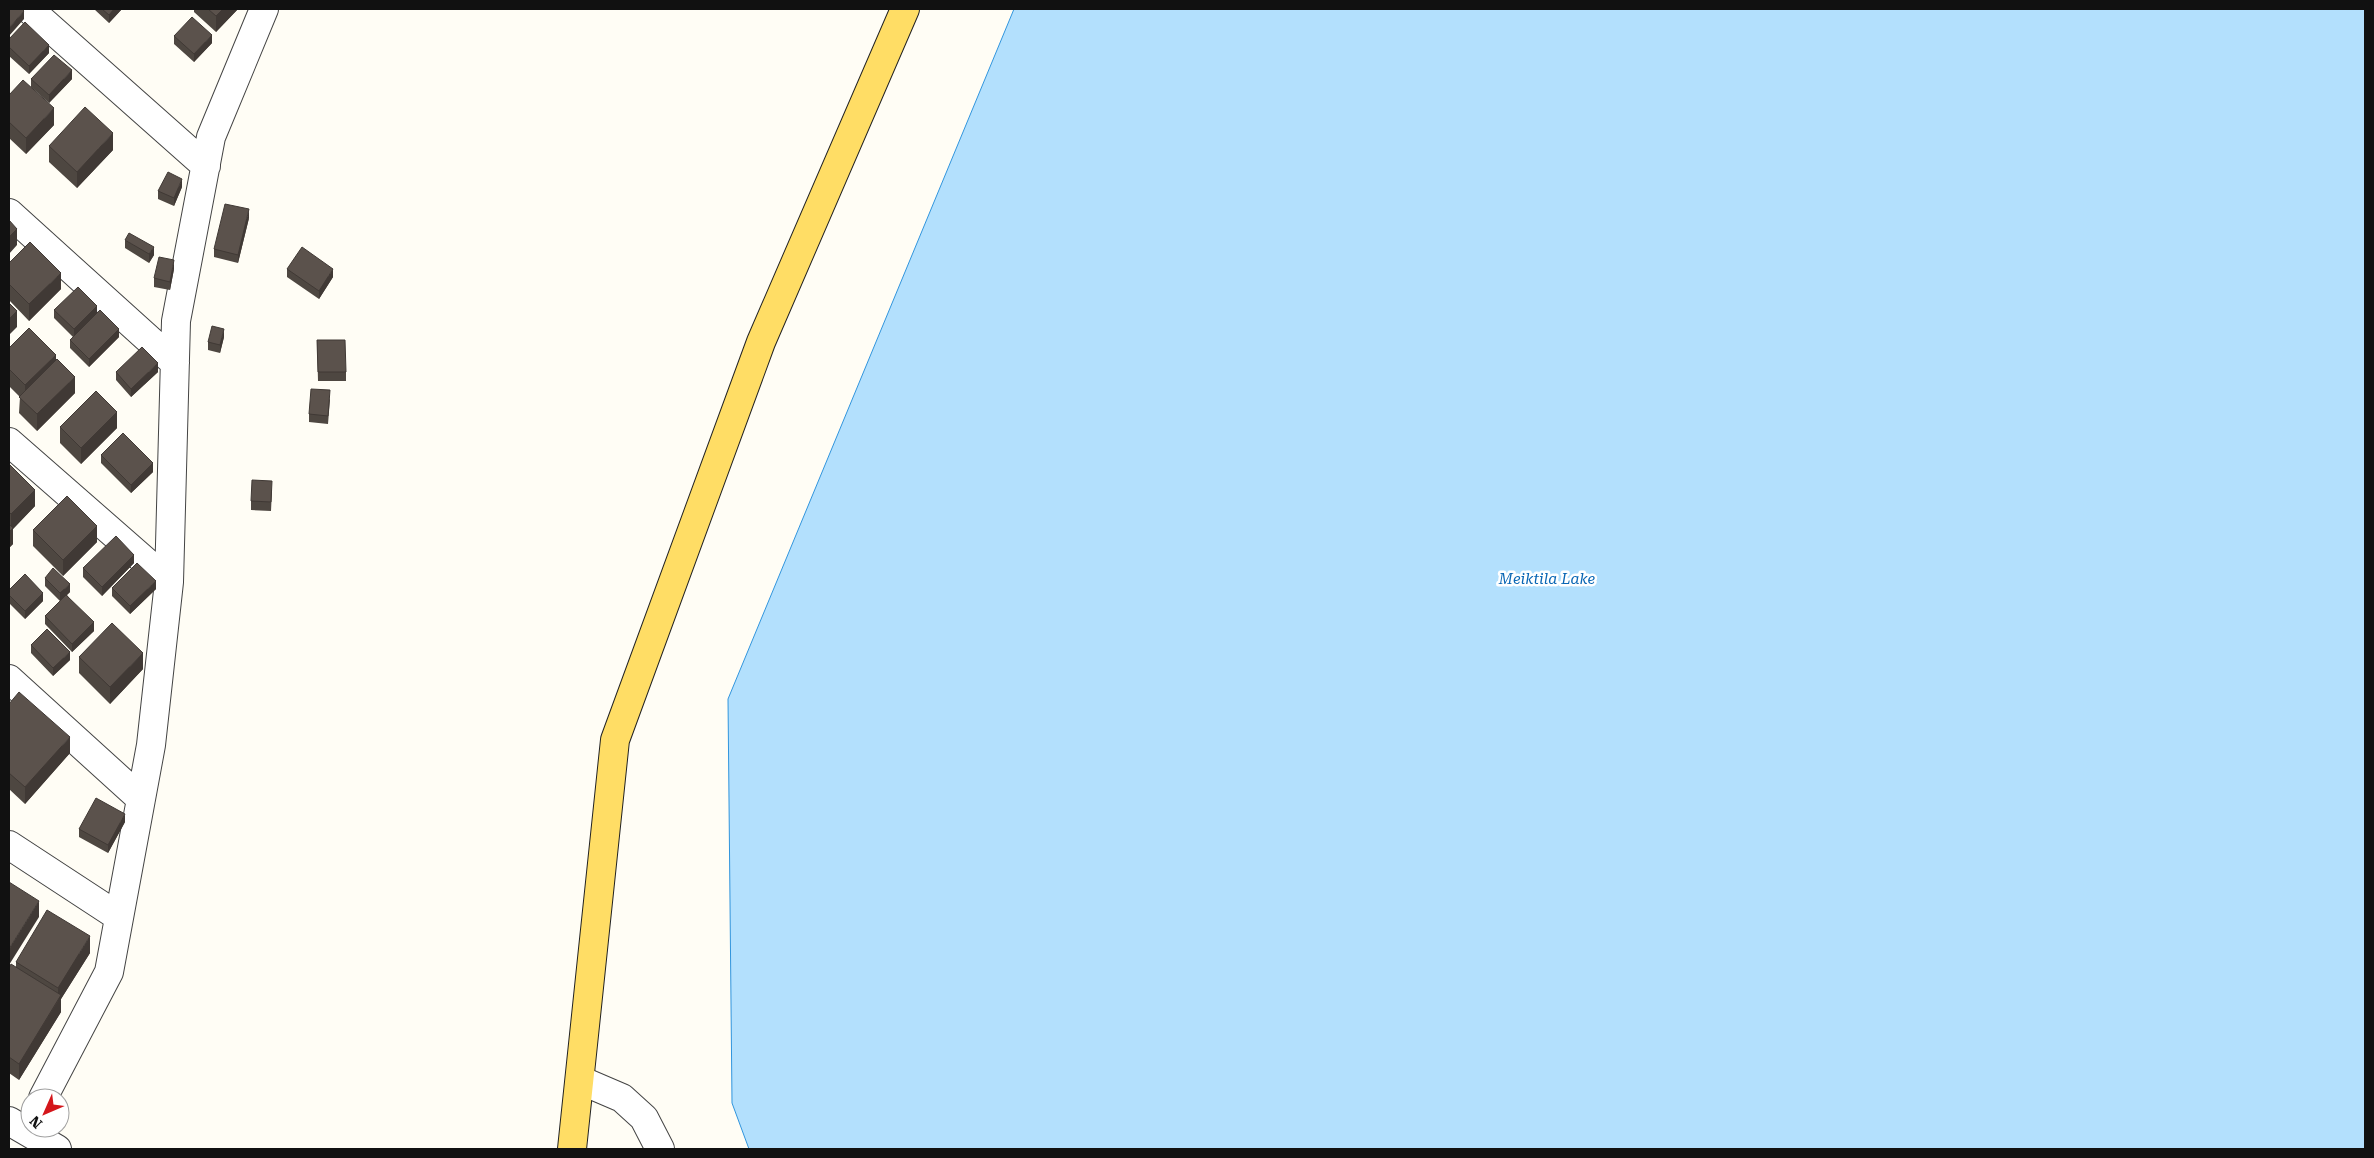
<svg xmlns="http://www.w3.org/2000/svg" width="2374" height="1158" viewBox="0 0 2374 1158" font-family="'Roboto Serif',serif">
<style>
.water{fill:#b3e0fd;stroke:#3195dd}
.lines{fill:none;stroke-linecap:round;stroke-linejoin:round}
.minor-casing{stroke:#444;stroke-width:30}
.major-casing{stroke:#222;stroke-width:30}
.minor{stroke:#fff;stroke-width:28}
.major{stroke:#ffdd65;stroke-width:28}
.wall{fill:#4e4741}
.shaded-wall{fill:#403935}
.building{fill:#5b524c;stroke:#403935}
.labels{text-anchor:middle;stroke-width:5;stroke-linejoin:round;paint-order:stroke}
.water-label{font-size:15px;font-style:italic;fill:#0966b4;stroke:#fff}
</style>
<rect width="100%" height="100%" fill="#fffdf5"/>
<!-- water -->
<path class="water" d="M1014 9H2365V1149H749L732 1103 728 699Z"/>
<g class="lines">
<defs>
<path id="minor" d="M29 9 206 166
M9 213 175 363
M9 442 169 582
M9 679 141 799
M9 845 119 917
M580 1080 622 1098 644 1118 660 1149
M43 1098 109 972 151 745 169 582 176 321 211 137 264 9
M9 1121 57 1149"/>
<path id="major" d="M572 1149 615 740 761 342 905 9"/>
</defs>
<!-- minor casing -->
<use href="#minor" class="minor-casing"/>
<!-- major casing -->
<use href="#major" class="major-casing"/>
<!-- minor -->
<use href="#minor" class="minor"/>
<!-- major -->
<use href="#major" class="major"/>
</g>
<!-- wall -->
<path class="wall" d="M94 9H122L109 23Z
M194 9H238L216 32 194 12Z
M174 36 212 43 194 62 174 44Z
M9 39 49 53 29 74 9 56Z
M31 79H72L49 103 31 87Z
M9 95 54 125 26 154 9 138Z
M49 146 113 150 77 188 49 162Z
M182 187 174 206 158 199V191Z
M249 218 238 263 214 257V249Z
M125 240 154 255 149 263 125 248Z
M9 263 61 289 29 321 9 300Z
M174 269 170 290 154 287V278Z
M287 269 333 277 319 299 287 277Z
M54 310 97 313 119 337 89 367 70 348V340L73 337 54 318Z
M224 337 220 353 208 350V342Z
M317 340 346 372V381H318Z
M9 348 56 361 75 393 37 431 19 413 20 397 9 386Z
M116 372H158L131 397 116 380Z
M330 399 328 424 309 422V414Z
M60 427 117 428 81 464 60 443Z
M101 455 153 472 131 493 101 463Z
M9 464 35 506 13 529V544L9 548Z
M272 490 271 511 251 510V501Z
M33 530 97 542 63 576 33 546Z
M134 563 102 596 83 577V568Z
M45 578 70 592 67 595 94 631 72 652 45 624V616L60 601 45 586Z
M112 588 156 589 130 614 112 596Z
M9 590 43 601 25 619 9 603Z
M31 645 70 660 53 676 31 653Z
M79 657 143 669 110 704 79 673Z
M9 704 70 753 25 804 9 789Z
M125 822 108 853 79 837V829Z
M90 953 61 999V1012L19 1080 9 1073V968L16 967V962Z"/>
<!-- shaded-wall -->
<path class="shaded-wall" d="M114 9H122L109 23V15Z
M223 9H238L216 32V16Z
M24 11V19L9 36V28Z
M212 35V43L194 62V54Z
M49 45V53L29 74V66Z
M72 70V79L49 103V95Z
M54 108V125L26 154V138Z
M113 133V150L77 188V172Z
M182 179V187L174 206V198Z
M249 209V218L238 263V255Z
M17 229V245L9 254V237Z
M154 247V255L149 263V254Z
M174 260V269L170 290V282Z
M333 269V277L319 299V291Z
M61 273V289L29 321V304Z
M97 306V314L74 337V329Z
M17 311V327L9 335V319Z
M119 329V337L89 367V359Z
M224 329V337L220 353V345Z
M56 355V371L25 402V385Z
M158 363V372L131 397V389Z
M75 377V393L37 431V414Z
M117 412V428L81 464V448Z
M153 463V472L131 493V485Z
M35 490V506L13 529V544L9 548V532L11 530V514Z
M97 526V542L63 576V560Z
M134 555V563L102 596V587Z
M156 581V589L130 614V606Z
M70 584V592L60 601V593Z
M43 593V601L25 619V611Z
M94 622V631L72 652V644Z
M70 652V660L53 676V668Z
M143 653V669L110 704V687Z
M70 737V753L25 804V787Z
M125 814V822L108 853V845Z
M39 901V917L9 965V949Z
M90 936V953L61 999V1012L19 1080V1064L58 1001V988Z"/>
<!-- building -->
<path class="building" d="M9 9H22L24 11 9 28Z
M102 9H114L109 15Z
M208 9H223L216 16Z
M192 17 212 35 194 54 174 36Z
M25 22 49 45 29 66 9 47V39Z
M54 55 72 70 49 95 31 79Z
M23 80 54 108 26 138 9 122V95Z
M85 107 113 133 77 172 49 146Z
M168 172 182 179 174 198 158 191Z
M225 204 249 209 238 255 214 249Z
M9 220 17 229 9 237Z
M129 233 154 247 149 254 125 240Z
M30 242 61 273 29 304 9 284V263Z
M302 247 333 269 319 291 287 269Z
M159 257 174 260 170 282 154 278Z
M78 287 97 306 74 329 54 310Z
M9 303 17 311 9 319Z
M100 310 119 329 89 359 70 340Z
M212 326 224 329 220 345 208 342Z
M29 328 56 355 25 385 9 369V348Z
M317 340H345L346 372H318Z
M142 347 158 363 131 389 116 372Z
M57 359 75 377 37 414 19 397Z
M311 389 330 390 328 416 309 414Z
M96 391 117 412 81 448 60 427Z
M123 433 153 463 131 485 101 455Z
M9 464 35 490 11 514 9 512Z
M252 480 272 481 271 502 251 501Z
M67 496 97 526 63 560 33 530Z
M9 524 13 528 9 532Z
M116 536 134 555 102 587 83 568Z
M137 563 156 581 130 606 112 588Z
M53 568 70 584 60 593 45 578Z
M25 574 43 593 25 611 9 595V590Z
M66 595 94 622 72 644 45 616Z
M112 623 143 653 110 687 79 657Z
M47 629 70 652 53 668 31 645Z
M19 692 70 737 25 787 9 773V704Z
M96 798 125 814 108 845 79 829Z
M9 882 39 901 9 949Z
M47 910 90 936 58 988 16 962Z
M11 964 61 995 19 1064 9 1057V968Z"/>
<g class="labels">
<!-- water labels -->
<g class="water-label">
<text x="1547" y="584">Meiktila Lake</text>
</g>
</g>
<!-- border -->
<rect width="2374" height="1158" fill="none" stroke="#111111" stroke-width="20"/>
<!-- north arrow -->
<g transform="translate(45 1113) rotate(225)"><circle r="24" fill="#ffffff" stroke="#a0a0a0"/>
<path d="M0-4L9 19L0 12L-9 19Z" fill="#d4161b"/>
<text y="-8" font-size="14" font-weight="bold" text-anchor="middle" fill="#111111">N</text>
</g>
</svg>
